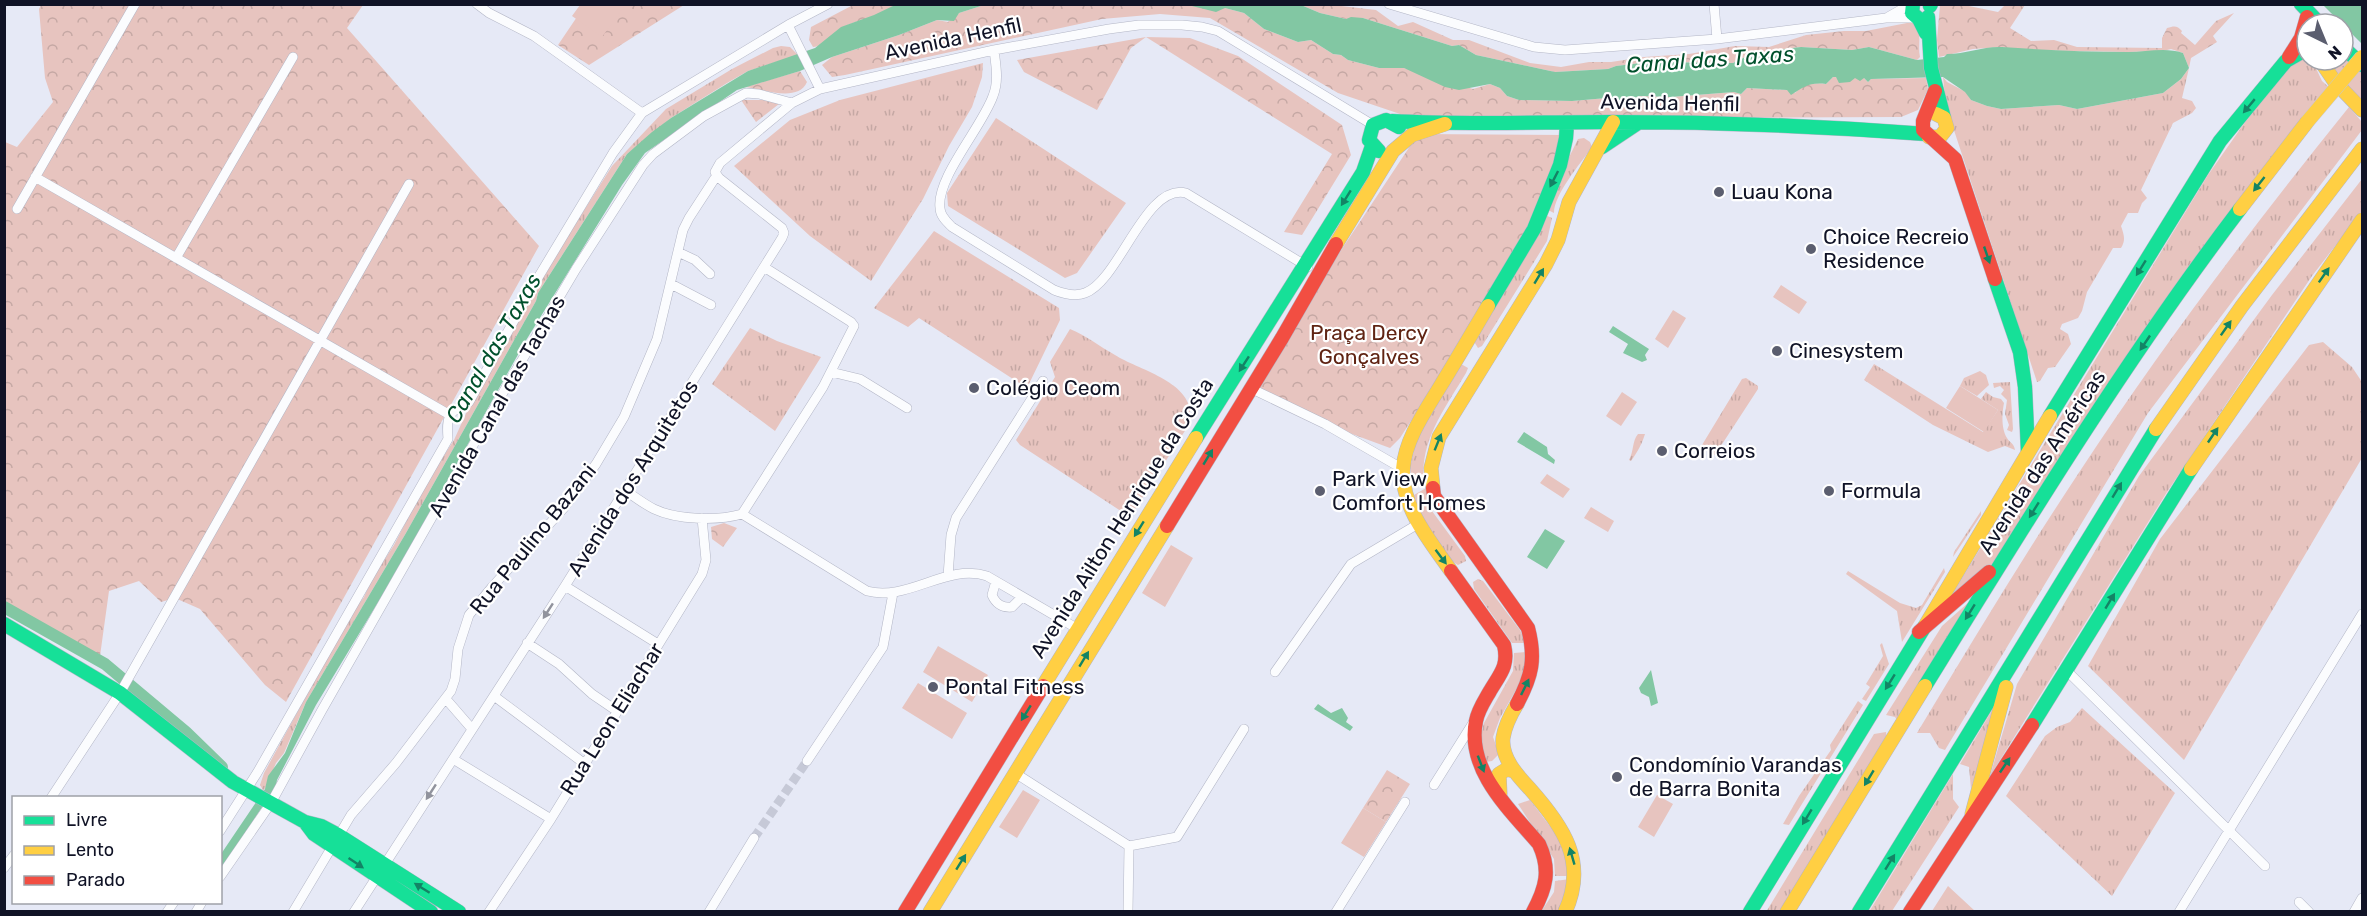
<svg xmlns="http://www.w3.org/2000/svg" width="2367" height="916" viewBox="0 0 2367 916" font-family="Rubik,sans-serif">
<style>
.grass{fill:url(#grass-tufts)}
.forest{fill:url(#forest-crowns)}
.pitch{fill:#e7c4bf}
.water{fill:#82c7a3}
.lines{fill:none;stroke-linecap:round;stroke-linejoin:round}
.canal{stroke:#82c7a3;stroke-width:12}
.street-tunnel{stroke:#c6c9d7;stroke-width:9;stroke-dasharray:9 4.5;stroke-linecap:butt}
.street-casing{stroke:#b3b6c6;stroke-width:10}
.fast-casing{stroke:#b3b6c6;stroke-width:15}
.slow-casing{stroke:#b3b6c6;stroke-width:15}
.jam-casing{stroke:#b3b6c6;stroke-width:15}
.street{stroke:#fbfcfe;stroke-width:9}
.fast{stroke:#16e098;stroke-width:14}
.slow{stroke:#ffcf43;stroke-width:14}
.jam{stroke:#f24e42;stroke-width:14}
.slow-bridge-casing{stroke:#c6c8d0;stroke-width:15;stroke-linecap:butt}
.slow-bridge{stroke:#ffcf43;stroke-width:14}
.oneway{fill:#138465}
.oneway2{fill:#91939d}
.poi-dot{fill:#5b5e6f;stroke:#fff;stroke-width:2}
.labels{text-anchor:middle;stroke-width:4.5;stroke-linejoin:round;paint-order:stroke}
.street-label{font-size:21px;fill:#101326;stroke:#fff}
.poi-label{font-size:21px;fill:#101326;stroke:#fff;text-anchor:start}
.park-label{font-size:21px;fill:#602413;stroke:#fff}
.water-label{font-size:22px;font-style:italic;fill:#00502c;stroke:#fff}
</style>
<defs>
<pattern id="grass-tufts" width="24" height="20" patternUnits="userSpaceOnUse" patternTransform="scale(1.5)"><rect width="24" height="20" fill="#e7c4bf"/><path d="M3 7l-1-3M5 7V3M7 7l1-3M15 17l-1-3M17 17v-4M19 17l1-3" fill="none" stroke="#c5a8a4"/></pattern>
<pattern id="forest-crowns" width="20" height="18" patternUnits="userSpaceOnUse" patternTransform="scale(1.5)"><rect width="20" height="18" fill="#e7c4bf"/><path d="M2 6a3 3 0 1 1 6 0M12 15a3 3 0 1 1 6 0" fill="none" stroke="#c5a8a4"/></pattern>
</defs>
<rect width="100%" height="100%" fill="#e6e9f6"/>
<!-- grass -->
<path class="grass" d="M781 46 790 47 798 55 748 71 727 83 671 118 627 154 538 293 536 301 406 533 306 702 284 753 276 763 265 789 263 790 260 785 264 773 351 614 364 597 373 577 394 545 426 483 454 440 468 409 535 288 612 166 666 109 732 69 773 48Z
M2307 55V60H2312L2322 81 2331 89 1989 568 1953 593 2208 175 2243 125 2291 65Z
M2343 55 2362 72V104L2324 60H2343Z
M983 63 982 77 972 107 949 146 923 199 871 281 810 236 734 166 790 120 840 100Z
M2189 68 2182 98 2192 101 2196 108 2192 113 2173 123 2141 190 2147 198 2142 203 2138 213H2128L2121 226C2124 235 2126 240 2121 248H2113L2087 292 2082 311 2078 318 2062 324 2060 329 2068 334 2071 344 2055 367 2048 368 2040 381 2037 382 1946 106 1943 77 1947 82 1966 92 1971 100 1987 106 2001 109 2059 105 2077 109 2163 93 2181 79Z
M2349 107 2362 122V130L2148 413 1945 750 1939 748 1930 733H1917C1970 645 2023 557 2080 471 2162 346 2254 225 2349 107Z
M996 118 1126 203 1077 273 1065 278 948 206 947 193Z
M1584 138 1590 142 1592 147C1581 163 1554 194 1554 213L1544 208 1578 139Z
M2362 179V211L2312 276 2167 492 1990 776 2017 684 2139 476 2272 295Z
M1543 214 1552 218 1547 241 1482 346 1478 348 1473 340Z
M934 231 1059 308 1060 320 1027 388 919 318 908 327 874 308Z
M750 328 777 341 821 357 775 431 712 384Z
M1070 329C1087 336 1099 346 1115 355 1140 371 1203 384 1188 426L1130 517 1020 445 1016 440 1055 377 1050 362Z
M2323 342 2352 367 2362 382V458L2184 760 2088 666 2160 539 2309 345Z
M1461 364 1468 368 1466 373C1446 407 1419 441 1424 483L1413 488 1410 468 1417 437Z
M1874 364 1983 432 1998 410 1981 399 1986 392 1993 397 2001 399 2004 403C2002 413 2001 429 2007 438 2010 443 2014 443 2015 450L2005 446 1988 452 1933 425 1864 380Z
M1980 371 1986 375 1989 385 1977 396 1960 386 1964 378Z
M1746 378 1758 386V389L1715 455 1702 445 1742 379Z
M2010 382 2013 429 2012 432 2007 430 2009 425 2005 414 2007 400 2001 394 2004 390 2000 386 1994 388 1993 383Z
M1638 434H1645C1642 444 1638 451 1631 461L1629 460C1634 451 1632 441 1638 434Z
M1426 488 1432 511 1465 556 1466 561 1458 565C1438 553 1421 517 1414 495Z
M1981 511V515L1953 557 1954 552Z
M1944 568 1945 572 1902 642 1897 611 1846 574 1848 571 1900 603 1916 608 1922 605Z
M1478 579 1483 581 1520 630 1526 643H1512L1474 589 1473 582Z
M1978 594 1899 723 1895 717 1886 715 1942 626Z
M1882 643 1889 664 1866 701 1862 699 1870 687 1866 684 1883 656 1880 645Z
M1527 652 1522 679 1500 718 1493 737 1499 754 1492 761 1486 762C1481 750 1480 735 1484 723L1513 671 1514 653Z
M1858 701 1863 705 1789 825 1783 824 1799 796 1831 750 1830 745Z
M1997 702 1971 789 1969 767 1960 764Z
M2082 708 2175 793 2112 896 2006 796 2045 736 2057 727 2070 722Z
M1886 732 1887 742 1784 911 1766 912 1874 734Z
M1953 774V799L1959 807 1892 911 1869 912Z
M1530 800 1568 850 1570 876H1555L1554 859 1518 804Z
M1570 879 1561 911 1541 912 1554 892 1555 881Z
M1948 886 1975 911H1932Z"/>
<!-- forest -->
<path class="forest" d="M1188 4 1225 8 1244 13 1264 29 1298 42 1311 40 1333 54 1341 55 1348 60 1379 68H1404L1473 89 1490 84 1500 88 1507 96 1519 100 1572 101 1607 98 1616 104 1641 96 1670 97 1734 92 1741 94 1747 88 1787 90 1795 93C1803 84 1815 82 1826 84L1833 77 1864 78 1868 82 1871 79 1926 78 1928 89 1918 110 1901 117 1604 118 1406 116 1338 93 1210 18 1160 14 1102 19 845 75 832 77 822 65 832 57 899 35 937 20 948 22 959 13 984 5Z
M41 5H363L347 28 539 246 286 702 265 685 200 609 175 598 161 602 139 581 109 591 100 656 5 602V142L17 147 53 102 45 78 39 9Z
M585 5H684L589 65 558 45Z
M853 5H895C880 16 860 19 843 27 832 32 826 46 813 47L809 40 811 27Z
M1301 5H1333L1376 10 1398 26 1413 22 1453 40H1469L1530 63 1561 67 1589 62H1611L1644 57 1689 54 1735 46 1769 47 1806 35 1844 31H1866L1912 22C1924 33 1917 43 1920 57L1917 60 1869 47 1852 50 1801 47 1776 50 1755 57 1747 56 1733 63 1649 62 1616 66 1608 69 1555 72 1476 55 1459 45 1452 46 1363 18 1346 19 1320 13Z
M1940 5H1964L1998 12 2005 5H2025L2010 28 2031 41 2054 40 2077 47 2162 48V38L2167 28C2174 26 2177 25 2182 31L2181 33 2195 45 2216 21 2234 13 2213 36 2217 42 2191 58 2189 68 2183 53 2171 49 2163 51 2127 52 2019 50 2001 47 1973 49 1939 57 1937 40Z
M1146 37 1190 38 1238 56 1342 125 1351 155 1302 235 1284 232 1332 154 1146 37 1131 48 1097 110 1024 72 1017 60Z
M800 71 807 82C798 103 763 89 745 87Z
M741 100H773L779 104 756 122Z
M1418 134 1566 135 1537 209 1519 244 1459 346 1400 438 1390 448 1325 424 1250 388Z
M724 523 737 528 723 547 712 539 711 527Z
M1387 770 1410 784 1386 822 1363 808Z"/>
<!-- pitch -->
<path class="pitch" d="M580 5V4L625 5 602 37 572 16Z
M643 5H671L650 17Z
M1781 285 1807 302 1799 314 1773 297Z
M1673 310 1686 318 1668 348 1655 339Z
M1960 386 1998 410 1984 432 1946 408Z
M1622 392 1637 402 1621 426 1606 416Z
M1547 474 1570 489 1563 498 1540 483Z
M1591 507 1614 521 1608 532 1584 518Z
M1171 545 1193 558 1165 607 1142 593Z
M938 646 988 675 972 702 923 672Z
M918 683 967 713 952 739 902 708Z
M1023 790 1040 800 1017 838 999 827Z
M1657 795 1673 804 1654 837 1638 827Z
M1363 808 1386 822 1364 857 1341 843Z"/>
<!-- water -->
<path class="water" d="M895 5H984L959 13 954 21 937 20 899 35 832 57 800 71 737 90 645 153 622 185 525 342 397 571 316 705 277 780 275 792 270 795 221 870V854L265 789 268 776 285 753 306 702 406 533 536 301 538 293 627 154 652 132 671 118 748 71 815 48 841 27 874 15Z
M1188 5H1301L1320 13 1346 19 1351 17 1363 18 1452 46 1459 45 1476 55 1555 72 1608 69 1616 66 1649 62 1733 63 1747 56 1755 57 1776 50 1801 47 1852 50 1869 47 1917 60 1944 57 1947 54C1966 54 1984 46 2002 47 2044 50 2086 52 2128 52 2146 52 2166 47 2183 53L2189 68 2181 79 2163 93 2077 109 2059 105 2001 109 1987 106 1971 100 1965 92 1943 77 1871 79 1868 82 1864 78 1860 81 1855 78 1850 82 1839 83 1836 77H1833L1826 84C1809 82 1804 87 1791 95L1787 90 1747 88 1741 94 1734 92 1670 97 1640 96 1626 100 1623 105 1607 98 1572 101 1519 100 1507 96 1500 88 1490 84 1459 90 1445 87 1404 68H1379L1348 60 1341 55 1333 54 1311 40 1298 42 1264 29 1244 13 1225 8 1216 12Z
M2323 5H2362V44Z
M1613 326 1649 349 1645 355 1647 360 1642 362 1623 353 1628 344 1609 332Z
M1524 432 1547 447 1548 454 1555 460 1554 464 1517 442Z
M1545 529 1565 541 1547 569 1527 557Z
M1651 670 1658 703 1651 706 1649 697 1641 693 1639 688Z
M1318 704 1331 713 1342 708 1348 718 1346 722 1353 727 1350 731 1314 709Z"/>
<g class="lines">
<!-- canal -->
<path class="canal" d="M4 607 105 664 186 732 222 767"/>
<!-- street-tunnel -->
<path class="street-tunnel" d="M754 838 807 761"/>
<defs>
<path id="street" d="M477 4 489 13 534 36 642 113
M1389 4 1534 47 1565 50 1717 39 1886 18H1916
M1714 4 1717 39
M1888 17 1911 4
M788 25 820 89
M994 50C996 66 999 81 993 96 982 127 936 178 940 208 940 216 947 222 952 227L1054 290C1064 294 1075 297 1085 293 1120 280 1145 183 1186 193L1308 267
M35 177 450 415
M17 209 135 4
M678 252 695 260 710 274
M176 258 293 57
M671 284 711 305
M831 372 860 379 907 408
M1250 388 1325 424 1403 469
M626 491C635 497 644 504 654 509 677 520 718 521 742 514L867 591C908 602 946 563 987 576L1078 629
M742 514 823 387 854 326 851 322 764 267
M948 576 951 535 956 518 1043 381
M996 581 992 595C996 604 1002 608 1012 607L1022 597
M565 586 658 644
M527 643 559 664 592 694 617 711
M2067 671 2265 866
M1275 672 1351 564 1418 524
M494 696 585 764
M446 699 472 729
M453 759 551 819
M807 761 883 647 893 593
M1015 773 1129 846 1128 912
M1434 785 1473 723
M51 798 120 693 409 184
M220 831 257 773 448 439C446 416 448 412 469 402L533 286 613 153 642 113 788 25 828 4
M1129 846 1177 837 1244 729
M4 868 14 855
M220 877 271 803 322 710 512 377 576 269 643 165 653 154 704 116 746 93 759 94 792 103
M2299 902 2309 912
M167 912 174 902
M196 912 202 902
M293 912 351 815 396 763 451 691 455 679 458 649 469 615 492 587 563 509 596 464 624 417 657 339 683 230 689 218 717 175
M354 912 565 586 782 238 784 233 782 228 719 178 715 172 720 163 792 103 820 89 994 50 1109 29 1139 25H1182L1202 27 1218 31 1373 125
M489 912 551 819 702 574 706 560 702 518
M709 912 754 838
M1336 912 1405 802
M2179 912 2362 614
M2354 912 2362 898"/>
<path id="fast" d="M1913 4 1912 13 1919 19 1926 33
M2301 4 2320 24
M1930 6 1931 4
M1928 17 1931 68 1944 118
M2343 47 2362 65
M1392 121C1465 125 1538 122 1611 122 1716 122 1821 126 1926 134
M1602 147 1638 123
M1379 151 1369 140 1373 125 1386 120 1399 127
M1995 279 2020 352 2025 387 2028 452
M1488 306 1534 229 1560 165 1566 138 1567 123
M2050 416 2220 141 2286 61 2307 49
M1196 438 1363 172 1372 146
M4 624 120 693 233 782 305 822 321 826 338 835 459 912
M1925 686C2025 524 2125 360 2240 209
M2032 725 2191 469
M305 822 314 834 431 912
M1750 912 1925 626
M1859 912 2156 429"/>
<path id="slow" d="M2320 60 2335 82 2362 110
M1929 137H1940L1947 128 1944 118 1936 114
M2240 209 2307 122
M1336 244 1393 151 1412 135 1445 124
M2156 429 2242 306 2362 149
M2191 469 2362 220
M1433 488 1431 468 1439 437 1546 264 1558 240 1569 202 1613 122
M1451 571C1430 541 1401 507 1403 469 1405 439 1426 410 1441 385 1457 359 1472 333 1488 306
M1925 626 2050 416
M1043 686 1196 438
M1517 704C1511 714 1505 725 1503 738 1501 758 1517 775 1530 789 1563 826 1588 862 1565 912
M1500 794 1499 774 1507 769 1514 771
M1972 814 2006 687
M930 912 1167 526
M1787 912 1925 686"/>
<path id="jam" d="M2289 57 2301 38 2307 17
M1935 91 1923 121V130L1955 159 1995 279
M1433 488 1434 496 1528 628C1536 659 1532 676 1517 704
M1167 526 1282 338 1336 244
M1451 571 1504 645C1509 666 1500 674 1490 691 1485 700 1478 710 1476 721 1466 770 1510 810 1539 844 1551 870 1546 888 1533 912
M1919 632 1989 572
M905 912 1043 686
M1910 912 2032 725"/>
</defs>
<!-- street casing -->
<use href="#street" class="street-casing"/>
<!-- fast casing -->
<use href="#fast" class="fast-casing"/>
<!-- slow casing -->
<use href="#slow" class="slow-casing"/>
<!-- jam casing -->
<use href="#jam" class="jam-casing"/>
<!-- street -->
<use href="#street" class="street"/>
<!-- fast -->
<use href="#fast" class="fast"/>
<!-- slow -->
<use href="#slow" class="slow"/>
<!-- jam -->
<use href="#jam" class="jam"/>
<defs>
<path id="slow-bridge" d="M2307 122 2362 57"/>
</defs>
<!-- slow-bridge casing -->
<use href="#slow-bridge" class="slow-bridge-casing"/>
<!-- slow-bridge -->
<use href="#slow-bridge" class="slow-bridge"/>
</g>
<!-- one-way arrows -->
<defs><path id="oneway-solid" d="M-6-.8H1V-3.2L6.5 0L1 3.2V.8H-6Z" transform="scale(1.5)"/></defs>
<g class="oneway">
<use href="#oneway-solid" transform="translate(2249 106) rotate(130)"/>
<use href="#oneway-solid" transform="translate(1554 179) rotate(117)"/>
<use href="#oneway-solid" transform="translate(2259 184) rotate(128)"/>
<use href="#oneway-solid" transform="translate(1346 198) rotate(122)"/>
<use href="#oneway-solid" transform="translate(1987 255) rotate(71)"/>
<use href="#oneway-solid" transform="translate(2141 268) rotate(122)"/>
<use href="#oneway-solid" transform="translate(2324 275) rotate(-55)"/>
<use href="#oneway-solid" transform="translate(1539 276) rotate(-59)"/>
<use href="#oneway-solid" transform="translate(2226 328) rotate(-55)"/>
<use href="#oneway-solid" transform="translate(2145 343) rotate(124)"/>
<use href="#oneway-solid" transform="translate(1244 364) rotate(123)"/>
<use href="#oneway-solid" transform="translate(2213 435) rotate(-56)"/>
<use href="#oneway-solid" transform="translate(1438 442) rotate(-68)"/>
<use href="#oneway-solid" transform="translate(1208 457) rotate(-59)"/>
<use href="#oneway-solid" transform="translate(2117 490) rotate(-59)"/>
<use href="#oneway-solid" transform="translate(2034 510) rotate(122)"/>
<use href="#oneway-solid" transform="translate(1139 529) rotate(122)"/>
<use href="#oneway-solid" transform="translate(1441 557) rotate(53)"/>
<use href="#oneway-solid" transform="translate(2110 601) rotate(-59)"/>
<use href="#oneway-solid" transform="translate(1970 612) rotate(122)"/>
<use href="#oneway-solid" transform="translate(1084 659) rotate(-59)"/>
<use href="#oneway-solid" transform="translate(1890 682) rotate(122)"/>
<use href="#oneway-solid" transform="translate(1525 687) rotate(-64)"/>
<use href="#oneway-solid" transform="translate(1026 713) rotate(122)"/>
<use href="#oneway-solid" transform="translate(1481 764) rotate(69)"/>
<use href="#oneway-solid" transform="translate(2005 765) rotate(-56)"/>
<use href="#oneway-solid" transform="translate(1869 778) rotate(121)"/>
<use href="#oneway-solid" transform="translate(1807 817) rotate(121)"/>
<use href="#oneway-solid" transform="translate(1572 856) rotate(-106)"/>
<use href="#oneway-solid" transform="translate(961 862) rotate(-58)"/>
<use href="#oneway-solid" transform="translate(1890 862) rotate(-58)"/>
<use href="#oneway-solid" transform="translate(356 863) rotate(34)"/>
<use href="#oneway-solid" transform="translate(422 888) rotate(-148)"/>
</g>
<g class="oneway2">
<use href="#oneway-solid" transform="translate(548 611) rotate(123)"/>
<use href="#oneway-solid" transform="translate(431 792) rotate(123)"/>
</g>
<!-- markers -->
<g class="poi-dot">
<circle cx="1719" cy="192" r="6"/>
<circle cx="1811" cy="249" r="6"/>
<circle cx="1777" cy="351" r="6"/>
<circle cx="974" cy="388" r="6"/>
<circle cx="1662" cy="451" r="6"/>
<circle cx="1320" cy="491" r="6"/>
<circle cx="1829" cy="491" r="6"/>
<circle cx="933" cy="687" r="6"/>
<circle cx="1617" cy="777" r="6"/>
</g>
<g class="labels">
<!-- street labels -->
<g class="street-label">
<text transform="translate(953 39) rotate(-12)" y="7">Avenida Henfil</text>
<text transform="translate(1670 103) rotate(1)" y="7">Avenida Henfil</text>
<text transform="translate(497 406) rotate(-60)" y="7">Avenida Canal das Tachas</text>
<text transform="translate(2042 462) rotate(-57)" y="7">Avenida das Américas</text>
<text transform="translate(633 478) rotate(-58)" y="7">Avenida dos Arquitetos</text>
<text transform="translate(1122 518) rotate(-58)" y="7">Avenida Ailton Henrique da Costa</text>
<text transform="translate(533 539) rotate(-51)" y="7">Rua Paulino Bazani</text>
<text transform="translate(612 719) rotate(-58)" y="7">Rua Leon Eliachar</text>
</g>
<!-- poi labels -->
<g class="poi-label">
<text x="1731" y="199">Luau Kona</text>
<text x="1823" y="244">Choice Recreio<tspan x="1823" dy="24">Residence</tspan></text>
<text x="1789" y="358">Cinesystem</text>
<text x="986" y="395">Colégio Ceom</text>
<text x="1674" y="458">Correios</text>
<text x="1332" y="486">Park View<tspan x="1332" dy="24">Comfort Homes</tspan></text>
<text x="1841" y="498">Formula</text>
<text x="945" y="694">Pontal Fitness</text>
<text x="1629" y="772">Condomínio Varandas<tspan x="1629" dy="24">de Barra Bonita</tspan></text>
</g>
<!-- park labels -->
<g class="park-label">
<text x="1369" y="340">Praça Dercy<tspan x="1369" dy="24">Gonçalves</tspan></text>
</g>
<!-- water labels -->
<g class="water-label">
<text transform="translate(1710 59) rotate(-4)" y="8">Canal das Taxas</text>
<text transform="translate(493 348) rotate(-60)" y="8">Canal das Taxas</text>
</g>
</g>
<!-- border -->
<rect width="2367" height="916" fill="none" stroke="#101326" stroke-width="12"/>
<!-- legend -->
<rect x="12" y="796" width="210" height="108" fill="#ffffff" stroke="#9fa1a8" stroke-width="1.5"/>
<rect x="24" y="816" width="30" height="9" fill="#16e098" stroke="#9fa1a8" stroke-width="1.5"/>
<text x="66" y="826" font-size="18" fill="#101326">Livre</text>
<rect x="24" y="846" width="30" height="9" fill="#ffcf43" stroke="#9fa1a8" stroke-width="1.5"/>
<text x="66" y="856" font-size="18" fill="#101326">Lento</text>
<rect x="24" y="876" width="30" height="9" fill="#f24e42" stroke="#9fa1a8" stroke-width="1.5"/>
<text x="66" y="886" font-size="18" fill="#101326">Parado</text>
<!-- north arrow -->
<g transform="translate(2325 42) rotate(137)"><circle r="28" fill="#ffffff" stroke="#9fa1a8" stroke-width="1.5"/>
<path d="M0-4.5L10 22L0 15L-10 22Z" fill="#5b5e6f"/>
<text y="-9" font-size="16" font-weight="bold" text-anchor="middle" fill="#101326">N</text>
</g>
</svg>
